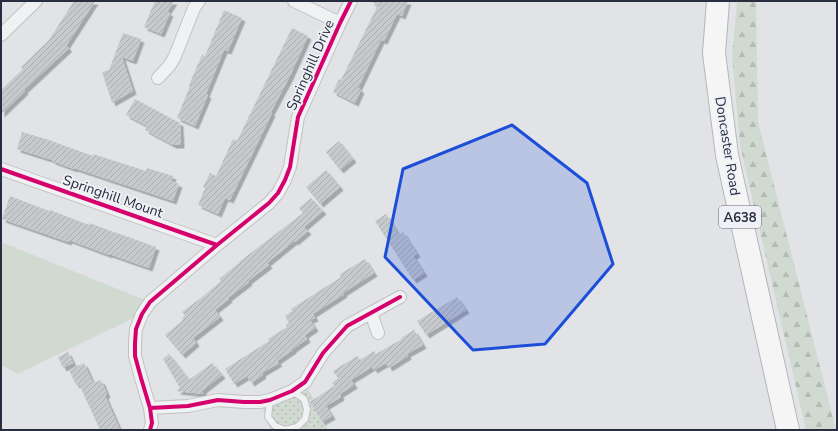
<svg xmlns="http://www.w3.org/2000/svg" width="838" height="431" viewBox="0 0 838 431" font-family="'Nunito Sans',sans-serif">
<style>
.grass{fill:url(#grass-dots)}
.forest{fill:url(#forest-firs)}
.park{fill:#d0dad1}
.building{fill:url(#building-hatch);filter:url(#shadow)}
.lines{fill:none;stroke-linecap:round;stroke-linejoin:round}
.lane-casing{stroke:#bfc1c4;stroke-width:8}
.street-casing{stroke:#bfc1c4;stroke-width:14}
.highway-casing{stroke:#b3b6bb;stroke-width:24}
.lane{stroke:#f0f1f3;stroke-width:6}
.street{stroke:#f0f1f3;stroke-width:12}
.highway{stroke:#f5f5f6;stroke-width:22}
.cycleway-casing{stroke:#eff1f6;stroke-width:6}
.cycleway{stroke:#d6006c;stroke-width:4}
.marked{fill:#1d4ed8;fill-opacity:0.2;stroke:#1d4ed8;stroke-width:3;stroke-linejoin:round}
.labels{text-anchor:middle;stroke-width:3.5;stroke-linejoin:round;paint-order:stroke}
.shield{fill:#eff1f6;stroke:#646876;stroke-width:1}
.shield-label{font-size:13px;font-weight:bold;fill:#282e3f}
.street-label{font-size:14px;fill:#282e3f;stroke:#eff1f6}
</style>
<defs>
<pattern id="grass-dots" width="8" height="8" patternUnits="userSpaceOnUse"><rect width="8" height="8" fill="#d0dad1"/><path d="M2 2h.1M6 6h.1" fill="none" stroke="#b3bbb4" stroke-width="1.8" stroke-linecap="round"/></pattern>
<pattern id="forest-firs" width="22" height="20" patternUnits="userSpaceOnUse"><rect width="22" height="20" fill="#d0dad1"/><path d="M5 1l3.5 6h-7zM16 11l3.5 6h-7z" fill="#b3bbb4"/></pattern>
<pattern id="building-hatch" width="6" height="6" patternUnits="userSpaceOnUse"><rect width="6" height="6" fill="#c7cacd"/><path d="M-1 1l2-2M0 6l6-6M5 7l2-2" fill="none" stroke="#abaeb1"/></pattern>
<filter id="shadow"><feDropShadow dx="3.5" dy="3.5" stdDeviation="0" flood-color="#0004"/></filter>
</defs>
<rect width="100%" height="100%" fill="#e1e3e6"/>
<!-- grass -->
<path class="grass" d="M305 382 328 430H271L260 402Z"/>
<!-- forest -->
<path class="forest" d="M737 1H756L758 122 836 430H806L740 145 732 56Z"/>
<!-- park -->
<path class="park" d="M1 242 150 302 142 314 17 374 11 370 1 365Z"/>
<!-- building -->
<path class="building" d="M74 1H95L66 46 69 48 24 90 25 91 1 114V90L23 69 21 67 49 40Z
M155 1H174L167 12 170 13 161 34 144 27Z
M370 1H408L402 16 397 14 384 41 381 40 358 88 361 90 355 103 333 92 339 79 341 80 378 5Z
M224 10 242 18 228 51 224 50 206 94 208 95 195 126 177 118 190 86 189 85 202 55 205 56Z
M292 28 308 36 290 76 271 112 272 113 230 200 225 198 218 214 198 205 205 188 203 187 210 173 216 176 233 139 237 141Z
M123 33 141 39 133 61 122 57 133 91 112 103 102 72 109 70Z
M135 99 180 123 181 145H173L145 130 147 126 126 115Z
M22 132 49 140 93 156V154L146 171 147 168 173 176 171 181 179 184 173 201 74 168V169L52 161V160L17 149Z
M339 141 353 159 340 170 326 152Z
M326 170 340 187 320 204 306 187Z
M10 196 49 211 50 210 89 225V223L156 247 149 268 109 254V255L69 240 68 242 2 219Z
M311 198 323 211 304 227 308 231 295 242 294 241 267 263 269 265 248 281 249 282 228 298 229 299 215 310 220 317 193 338 196 343 182 355 165 335 183 320 182 318 185 316 182 312 201 298 221 281 219 279 240 262H239L303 213 299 208Z
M386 214 399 235 403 232 417 254 413 256 424 273 413 280 375 221Z
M365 259 374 273 343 293 344 294 313 314 315 318 310 320 315 328 305 335 307 339 293 349V350L277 361 279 363 262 373 263 375 251 383 247 376 234 384 225 369 269 341 268 339 287 327 286 325 289 323 285 316 292 311 291 309 341 277 340 274Z
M457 297 466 310 426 335 417 321Z
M414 330 423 345 407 354 408 356 389 368 386 363 374 370 372 367 351 380 354 385 340 394 341 397 326 406 332 416 322 422 310 402 334 386 336 388 332 383 338 378 333 371 357 356 360 360 374 351 376 354 402 339 401 338Z
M68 352 73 363 63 368 58 357Z
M169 354 189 380 212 363 222 375 203 390V394L176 391 180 388 163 359Z
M84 363 93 383 101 380 107 394 105 396 120 430H100L79 384 76 385 69 370Z"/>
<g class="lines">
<defs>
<path id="lane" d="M270 400 268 417 275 426 285 430 297 427 305 419 307 409 304 399 292 391"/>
<path id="street" d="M294 1 340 23
M1 35 36 1
M158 78 170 65 175 56 194 8 199 1
M1 169 217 245
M371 313 378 333
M150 408 188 406 218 400 244 402H260L270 400 292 391 305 382 323 353 347 326 400 297
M150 430 152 423 150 408 141 378 135 356V343L136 329 142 314 150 302 217 245 269 203 278 193 285 180 290 167 298 117 340 23 351 1"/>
<path id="highway" d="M718 1 714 53 727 155 788 430"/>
</defs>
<!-- lane casing -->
<use href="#lane" class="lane-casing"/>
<!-- street casing -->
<use href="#street" class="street-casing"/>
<!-- highway casing -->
<use href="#highway" class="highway-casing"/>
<!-- lane -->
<use href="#lane" class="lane"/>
<!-- street -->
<use href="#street" class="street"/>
<!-- highway -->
<use href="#highway" class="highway"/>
<defs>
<path id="cycleway" d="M1 169 217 245
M150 408 188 406 218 400 244 402H260L270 400 292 391 305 382 323 353 347 326 400 297
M150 430 152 423 150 408 141 378 135 356V343L136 329 142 314 150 302 217 245 269 203 278 193 285 180 290 167 298 117 340 23 351 1"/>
</defs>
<!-- cycleway casing -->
<use href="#cycleway" class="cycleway-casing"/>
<!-- cycleway -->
<use href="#cycleway" class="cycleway"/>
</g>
<!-- marked area -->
<path class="marked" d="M512 125 587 183 613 264 545 344 473 350 385 257 403 169Z"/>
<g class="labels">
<!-- shield labels -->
<rect class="shield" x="719" y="206" width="42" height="22" rx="3"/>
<g class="shield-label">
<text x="740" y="222">A638</text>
</g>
<!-- street labels -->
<g class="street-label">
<text transform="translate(310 65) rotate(-66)" y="5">Springhill Drive</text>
<text transform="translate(728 146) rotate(81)" y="5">Doncaster Road</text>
<text transform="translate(113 196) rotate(19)" y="5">Springhill Mount</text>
</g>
</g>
<!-- border -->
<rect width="838" height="431" fill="none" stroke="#282e3f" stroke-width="4"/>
</svg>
